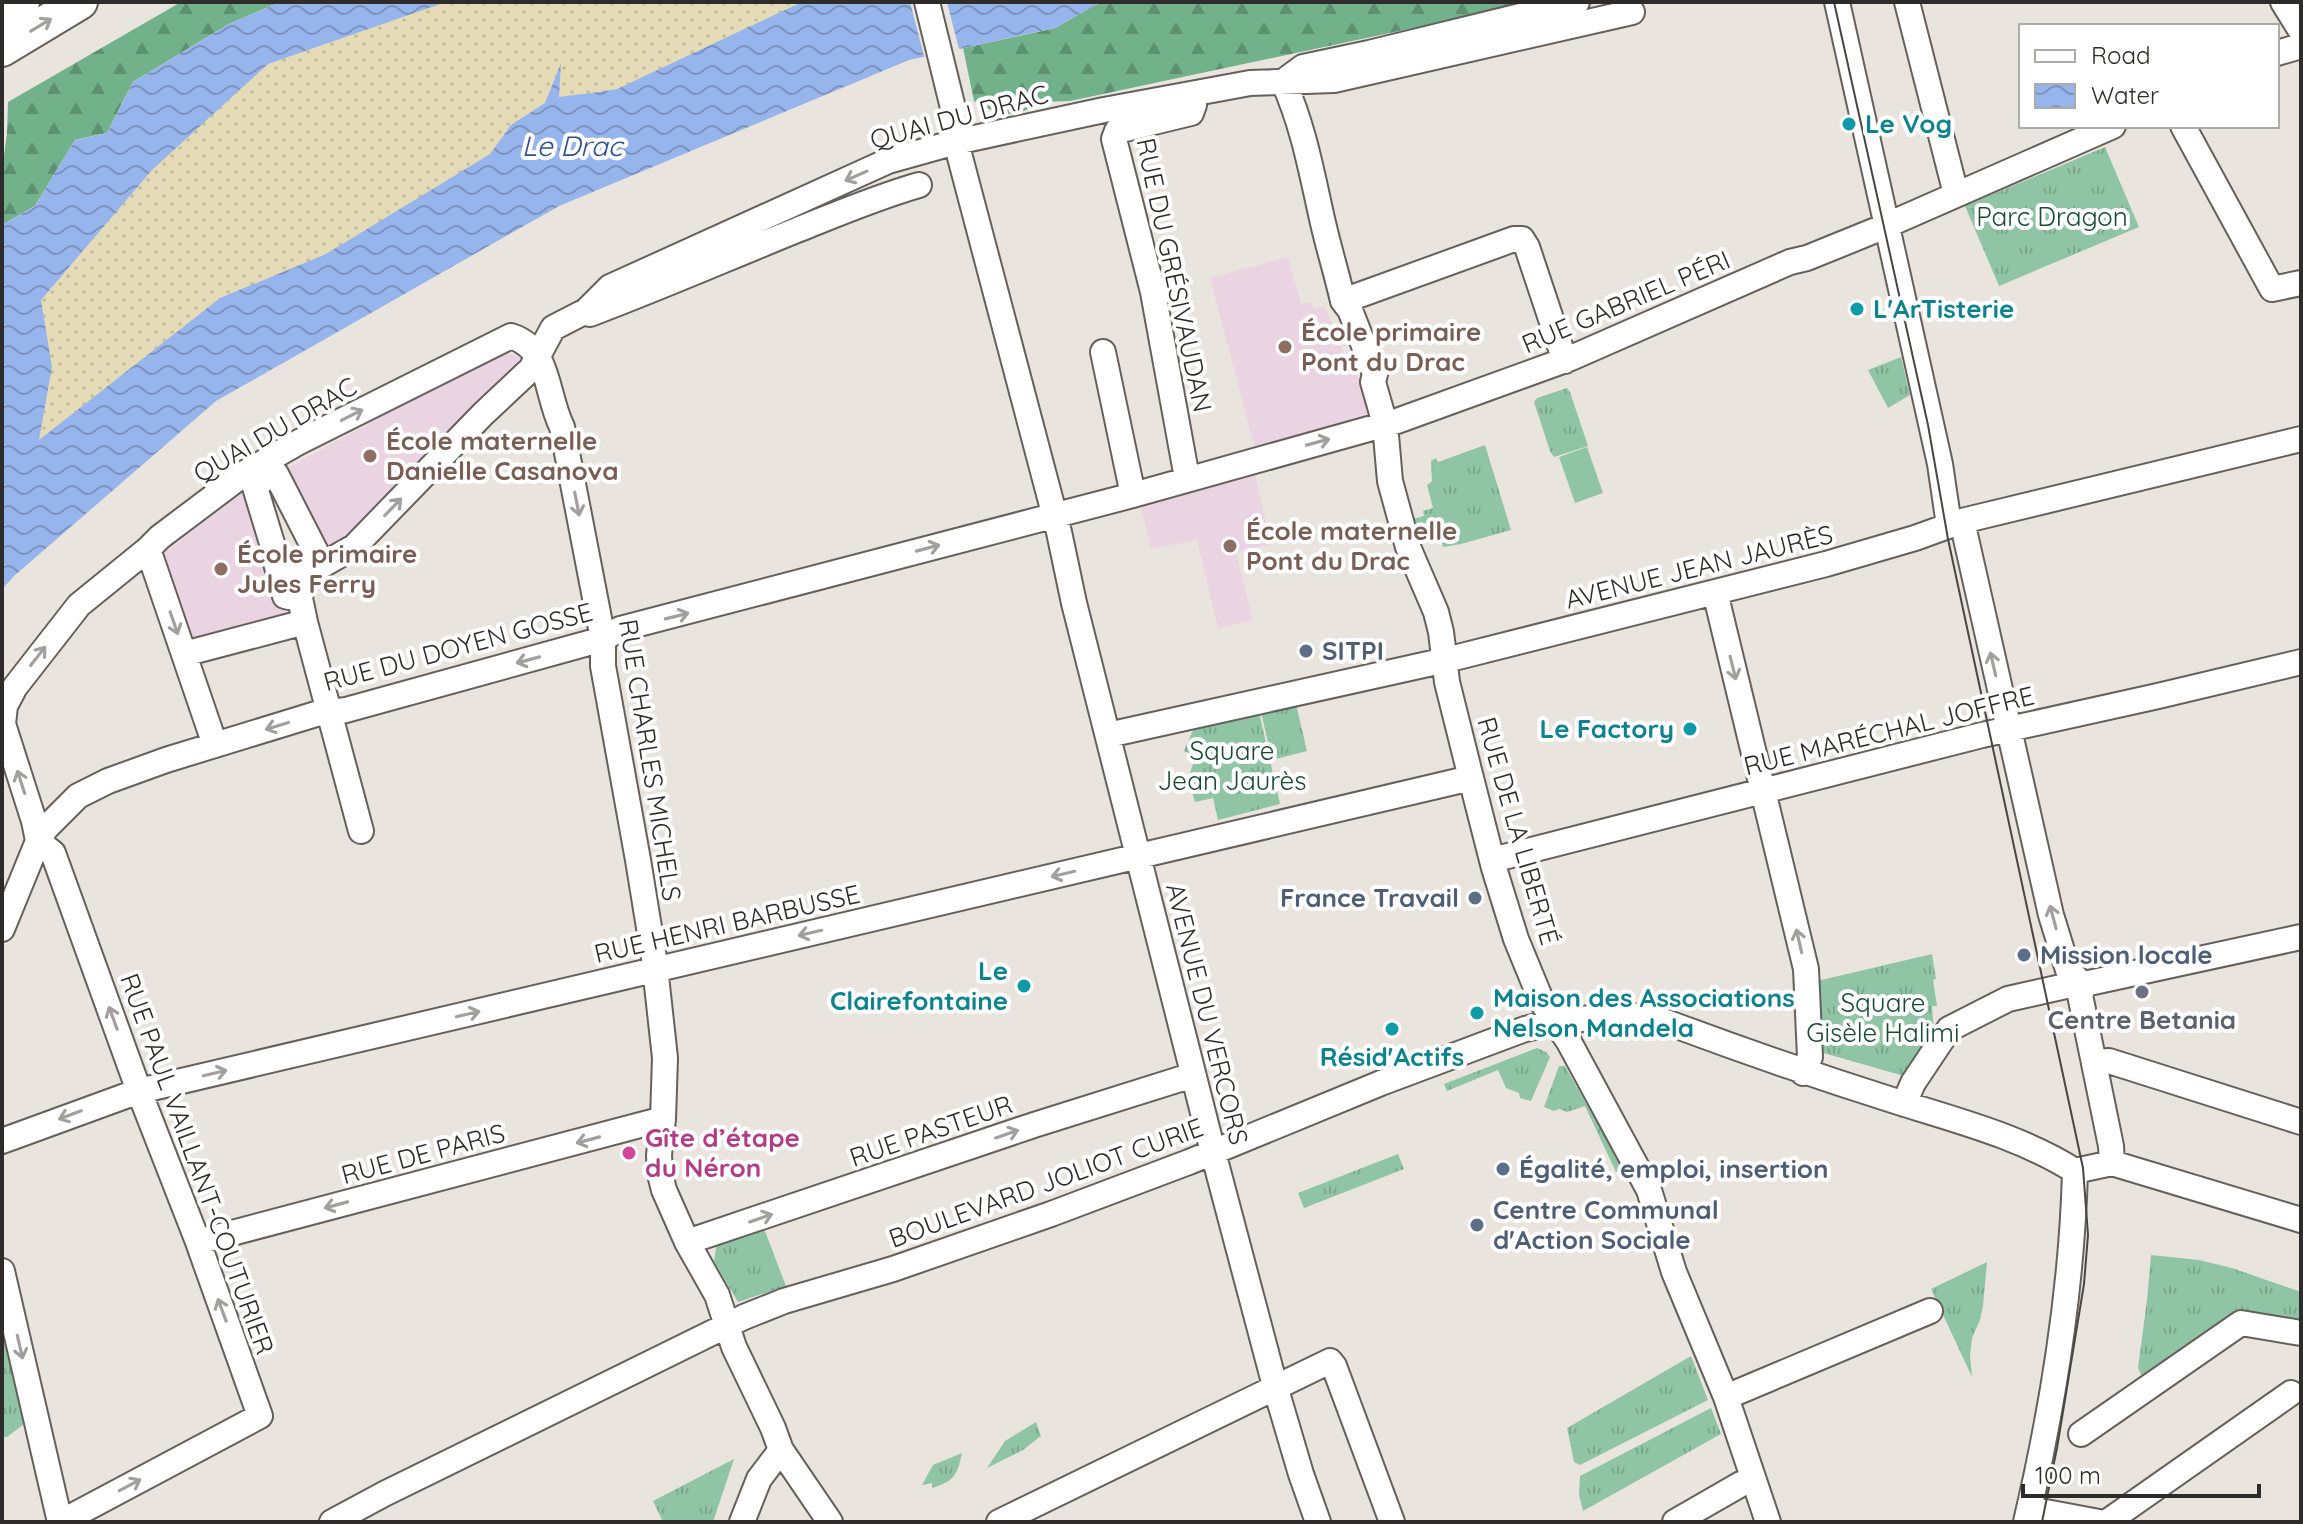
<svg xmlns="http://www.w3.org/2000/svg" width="2303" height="1524" viewBox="0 0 2303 1524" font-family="Quicksand,sans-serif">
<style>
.education{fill:#ead4e1}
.grass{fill:url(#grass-tufts)}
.forest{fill:url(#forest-firs)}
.sand{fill:url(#sand-dots)}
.garden{fill:#8fc5a4}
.water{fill:url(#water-waves)}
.pier{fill:#eae4de}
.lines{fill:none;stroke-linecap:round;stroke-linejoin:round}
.minor-casing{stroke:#65605b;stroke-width:28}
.highway-casing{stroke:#65605b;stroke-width:38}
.minor{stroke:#fff;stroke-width:24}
.highway{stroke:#fff;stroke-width:34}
.tram{stroke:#484543;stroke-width:2}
.oneway{stroke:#a1a09f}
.culture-dot{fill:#0f9aa8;stroke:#fff;stroke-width:3}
.education-dot{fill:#8d6e63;stroke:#fff;stroke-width:3}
.service-dot{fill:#5c6f8a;stroke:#fff;stroke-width:3}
.worship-dot{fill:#6b7280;stroke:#fff;stroke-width:3}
.hotel-dot{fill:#d1479c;stroke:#fff;stroke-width:3}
.labels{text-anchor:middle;stroke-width:8;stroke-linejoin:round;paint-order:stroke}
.street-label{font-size:26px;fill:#2e2c2a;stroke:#fff}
.culture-label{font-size:26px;font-weight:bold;fill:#0d838f;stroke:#fff;text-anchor:start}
.park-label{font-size:26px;fill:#184a30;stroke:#fff}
.education-label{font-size:26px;font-weight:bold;fill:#785e54;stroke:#fff;text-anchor:start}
.service-label{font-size:26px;font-weight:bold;fill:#4e5e75;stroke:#fff;text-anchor:start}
.worship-label{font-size:26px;font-weight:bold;fill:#5b616d;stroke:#fff}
.hotel-label{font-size:26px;font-weight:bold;fill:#b23c85;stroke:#fff;text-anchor:start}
.water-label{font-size:28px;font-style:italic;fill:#2d4f92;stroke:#fff}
</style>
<defs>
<pattern id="grass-tufts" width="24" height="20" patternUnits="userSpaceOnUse" patternTransform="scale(2)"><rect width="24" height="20" fill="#8fc5a4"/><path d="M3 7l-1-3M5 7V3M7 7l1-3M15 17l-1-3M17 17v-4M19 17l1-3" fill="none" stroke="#7ca98d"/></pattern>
<pattern id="forest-firs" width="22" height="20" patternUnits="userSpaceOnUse" patternTransform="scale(2)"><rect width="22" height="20" fill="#71b28b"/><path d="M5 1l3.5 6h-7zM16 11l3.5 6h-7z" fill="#5d9172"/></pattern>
<pattern id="sand-dots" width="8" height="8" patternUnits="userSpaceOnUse" patternTransform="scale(2)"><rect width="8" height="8" fill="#e5dcb7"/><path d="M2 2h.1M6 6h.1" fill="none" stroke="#c5bd9e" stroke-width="1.8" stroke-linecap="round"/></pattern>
<pattern id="water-waves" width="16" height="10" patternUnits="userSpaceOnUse" patternTransform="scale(2)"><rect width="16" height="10" fill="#97b5ed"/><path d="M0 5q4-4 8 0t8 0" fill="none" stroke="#7c93c0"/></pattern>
</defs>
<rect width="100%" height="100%" fill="#eae4de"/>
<!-- education -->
<path class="education" d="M1288 257 1301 304 1312 302 1314 309 1324 306 1350 367 1360 379 1371 417 1255 449 1210 278Z
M504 353 522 356 521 363 356 531 320 551 278 473 447 381Z
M1253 467 1271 544 1236 553 1253 620 1218 628 1197 540 1151 549 1139 498Z
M254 484 291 618 194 647 162 555Z"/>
<!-- grass -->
<path class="grass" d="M2105 147 2139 227 1999 286 1965 206Z
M1901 357 1910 395 1888 408 1868 370Z
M1567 388 1570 392 1588 446 1554 457 1550 451 1534 402 1537 398Z
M1485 445 1511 530 1461 544 1443 547 1437 524 1416 529 1413 519 1424 516 1423 511 1433 508 1427 485 1432 481 1431 461 1436 458 1438 462Z
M1296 704 1307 751 1272 760 1261 712Z
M1259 712 1280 804 1218 820 1213 798 1195 802 1188 778 1196 756 1184 751 1194 728Z
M1932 954 1936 979 1933 980 1937 1006H1932L1935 1044 1911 1078 1820 1052 1817 981Z
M1537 1048 1546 1052 1550 1057 1531 1101 1520 1098 1519 1093 1506 1088 1498 1070 1447 1091 1444 1084Z
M1559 1066H1565L1623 1169 1616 1172 1585 1106 1567 1112 1559 1109 1554 1111 1544 1107Z
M1398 1154 1404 1169 1304 1208 1298 1193Z
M763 1226 786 1286 738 1302 714 1261 717 1242Z
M2151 1255 2199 1260 2232 1268 2301 1292V1326L2241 1313 2144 1381 2138 1368 2147 1300Z
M1987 1262 1983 1306 1980 1320 1972 1338 1970 1356 1972 1377 1931 1289Z
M2 1305 28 1421 7 1437H2Z
M1691 1356 1708 1400 1580 1465 1574 1462 1567 1428Z
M1711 1408 1721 1434 1583 1511 1579 1495 1580 1476Z
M1036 1422 1041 1436 1023 1450 987 1468 1005 1441Z
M962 1453C957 1476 954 1481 932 1488V1483L922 1485 933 1465Z
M734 1459 713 1522H663L653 1501Z"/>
<!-- forest -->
<path class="forest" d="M181 2H280L229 24 133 82 107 133 75 140 35 206 2 225V171L7 133 8 102Z
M1105 2H1536L1070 101 1043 102 1015 115 988 109 974 101 963 48 1055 28 1095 5Z"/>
<!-- sand -->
<path class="sand" d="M280 2H1105L1095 5 1055 28 909 60 559 206 216 401 14 576 2 589V225L35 206 75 140 107 133 133 82 229 24Z"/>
<!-- garden -->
<path class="garden" d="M1587 447 1603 493 1575 503 1559 457Z"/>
<!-- water -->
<path class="water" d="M280 2H446L268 64 152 170 41 300 52 367 39 440 220 298 326 254 490 154 511 125 545 103 561 63 559 97C579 94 597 93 617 89L802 2H1105L1095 5 1055 28 909 60 559 206 216 401 14 576 2 589V225L35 206 75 140 107 133 133 82 229 24Z"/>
<!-- pier -->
<path class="pier" d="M910 2H947L960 53 925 60Z"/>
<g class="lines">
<defs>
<path id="minor" d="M927 2 953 108 956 142 1059 532 1074 603 1213 1152 1275 1386 1301 1474 1318 1522
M1837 2 1940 464 1949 525
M1907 2 1956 194
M2283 2 2301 31
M2277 53 2301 46
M1288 78 1303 67 1369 53 1577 2
M1283 81C1304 127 1312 175 1323 223 1329 249 1337 275 1343 301L1350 310 1375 374 1373 382 1385 424 1390 481 1408 547 1436 612 1441 632 1447 682 1471 778 1494 868 1516 939 1542 1002 1569 1042 1649 1190 1674 1272 1726 1397 1768 1522
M2183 126 2272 289 2301 283
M1343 301 1514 239H1522L1527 247 1565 361
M590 314C659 288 728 258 797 230 837 214 877 197 919 185
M1103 352 1133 495
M276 474 316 552 296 572 289 597 285 596 276 563H278L254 484Z
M1187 478 1153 292 1114 139 1117 131 1191 113 1194 105 1191 94
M1962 521 2051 915 2068 970 2084 986
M148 549 215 745
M1715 592 1806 969 1810 1057 1803 1073
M184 654 305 622
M1108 735 1446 660 1826 564 1915 538 1962 521 2301 439
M361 831 305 622 300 598 302 587 310 576 317 568 354 547 483 414 531 369 553 328 586 311 610 287 888 161 956 142 1104 110 1250 83 1334 80 1632 12
M1492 860 1982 735 2158 696 2301 662
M2 929 38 841 46 828 78 796 108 781 166 760 316 714 346 710 603 639 620 629 1133 495 1397 421 1571 358 1790 262 1807 258 1876 230 2113 126
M2084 986 2089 983 2301 937
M2084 986 2080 995 2111 1146 2112 1163
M2094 1063 2109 1061 2301 1122
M1904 1104 1913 1083 1949 1029 2008 999 2079 983
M2 1141 139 1091 1471 778
M198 1242 663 1119
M687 1242 1034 1125 1193 1075
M2 1271 60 1522
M1726 1397 1930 1311
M2081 1434 2241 1323 2301 1333
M2029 1509 2099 1522
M61 1522 260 1416 198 1242 139 1091 53 853 38 841 34 821 3 724 5 706 15 687 79 605 148 549 160 537 245 473 297 443 511 336C551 349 545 393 562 427L603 639V666L638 860 654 958 665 1058 663 1119 659 1155 660 1174 664 1190 687 1242 717 1295 734 1347 773 1428 781 1450 830 1522
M332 1522 384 1494 744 1317 784 1301 893 1269 1051 1214 1189 1162 1381 1083 1525 1029 1555 1022 1618 1015 1643 1017 1666 1022C1741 1050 1816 1076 1892 1100 1954 1120 2020 1136 2075 1171L2112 1163 2301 1220
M742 1522 759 1479 781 1450
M999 1522 1330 1361 1334 1366 1392 1522
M1675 1522 1741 1484 1754 1480
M2026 1522C2053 1407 2072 1289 2075 1171
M2107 1522 2291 1393"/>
<path id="highway" d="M2 15 22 2
M2 49 80 2"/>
</defs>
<!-- minor casing -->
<use href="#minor" class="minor-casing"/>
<!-- highway casing -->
<use href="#highway" class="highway-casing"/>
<!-- minor -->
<use href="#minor" class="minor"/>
<!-- highway -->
<use href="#highway" class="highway"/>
<!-- tram -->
<path class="tram" d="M1834 2 1928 425 1948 539 2083 1168 2088 1235 2084 1284 2057 1448 2042 1522"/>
</g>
<!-- one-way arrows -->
<defs><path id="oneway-shaft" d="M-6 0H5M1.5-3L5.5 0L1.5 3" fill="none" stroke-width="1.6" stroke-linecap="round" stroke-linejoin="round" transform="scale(2)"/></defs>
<g class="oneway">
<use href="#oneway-shaft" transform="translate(41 25) rotate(-31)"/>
<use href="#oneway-shaft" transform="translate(856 176) rotate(156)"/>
<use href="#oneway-shaft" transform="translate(352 415) rotate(-27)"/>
<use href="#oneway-shaft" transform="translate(1318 442) rotate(-15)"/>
<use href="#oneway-shaft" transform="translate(577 504) rotate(79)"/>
<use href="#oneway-shaft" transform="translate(393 507) rotate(-46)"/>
<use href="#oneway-shaft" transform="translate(928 548) rotate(-15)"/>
<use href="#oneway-shaft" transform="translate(677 616) rotate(-14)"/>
<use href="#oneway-shaft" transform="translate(174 623) rotate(71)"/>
<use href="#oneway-shaft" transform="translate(38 656) rotate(-52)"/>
<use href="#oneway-shaft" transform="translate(528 660) rotate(165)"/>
<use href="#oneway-shaft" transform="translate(1993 664) rotate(-103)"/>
<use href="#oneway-shaft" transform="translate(1733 668) rotate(76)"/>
<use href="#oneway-shaft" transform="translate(277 726) rotate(163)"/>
<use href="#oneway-shaft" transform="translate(21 782) rotate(-108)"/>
<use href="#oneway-shaft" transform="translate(1063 874) rotate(167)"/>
<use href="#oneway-shaft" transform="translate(2053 917) rotate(-105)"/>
<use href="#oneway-shaft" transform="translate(810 933) rotate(167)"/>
<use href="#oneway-shaft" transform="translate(1799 941) rotate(-103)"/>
<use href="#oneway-shaft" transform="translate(468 1014) rotate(-13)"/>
<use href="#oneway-shaft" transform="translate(113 1018) rotate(-110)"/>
<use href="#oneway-shaft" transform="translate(215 1073) rotate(-13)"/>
<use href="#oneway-shaft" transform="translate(70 1115) rotate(159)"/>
<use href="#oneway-shaft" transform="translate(1007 1134) rotate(-19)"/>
<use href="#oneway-shaft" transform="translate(588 1140) rotate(165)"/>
<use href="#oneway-shaft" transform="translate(336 1205) rotate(165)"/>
<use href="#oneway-shaft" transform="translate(761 1218) rotate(-19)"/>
<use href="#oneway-shaft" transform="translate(222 1310) rotate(-110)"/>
<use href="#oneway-shaft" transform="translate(20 1347) rotate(77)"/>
<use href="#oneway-shaft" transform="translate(130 1485) rotate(-28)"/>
</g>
<!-- markers -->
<g class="culture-dot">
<circle cx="1849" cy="124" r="8"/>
<circle cx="1857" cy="309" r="8"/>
<circle cx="1690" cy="729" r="8"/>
<circle cx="1024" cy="986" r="8"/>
<circle cx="1477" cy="1013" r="8"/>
<circle cx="1392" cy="1029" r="8"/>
</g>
<g class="education-dot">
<circle cx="1285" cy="347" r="8"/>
<circle cx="370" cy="456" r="8"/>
<circle cx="1230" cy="546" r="8"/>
<circle cx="221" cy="569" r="8"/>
</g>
<g class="service-dot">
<circle cx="1306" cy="651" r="8"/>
<circle cx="1475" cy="898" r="8"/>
<circle cx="2024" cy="955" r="8"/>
<circle cx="1503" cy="1169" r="8"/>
<circle cx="1477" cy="1225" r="8"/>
</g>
<circle class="worship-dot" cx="2142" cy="992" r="8"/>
<circle class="hotel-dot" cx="629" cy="1153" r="8"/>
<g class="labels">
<!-- street labels -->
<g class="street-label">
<text transform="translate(959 117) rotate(-15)" y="9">QUAI DU DRAC</text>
<text transform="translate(1174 275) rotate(78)" y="9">RUE DU GRÉSIVAUDAN</text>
<text transform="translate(1626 302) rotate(-23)" y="9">RUE GABRIEL PÉRI</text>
<text transform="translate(275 430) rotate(-30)" y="9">QUAI DU DRAC</text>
<text transform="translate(1699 567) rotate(-14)" y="9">AVENUE JEAN JAURÈS</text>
<text transform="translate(458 647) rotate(-15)" y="9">RUE DU DOYEN GOSSE</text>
<text transform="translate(1889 731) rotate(-14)" y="9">RUE MARÉCHAL JOFFRE</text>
<text transform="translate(650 760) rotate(81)" y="9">RUE CHARLES MICHELS</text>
<text transform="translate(1518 831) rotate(74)" y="9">RUE DE LA LIBERTÉ</text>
<text transform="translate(727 924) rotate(-13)" y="9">RUE HENRI BARBUSSE</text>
<text transform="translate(1207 1014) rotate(76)" y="9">AVENUE DU VERCORS</text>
<text transform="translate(931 1131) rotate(-19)" y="9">RUE PASTEUR</text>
<text transform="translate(423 1154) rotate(-15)" y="9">RUE DE PARIS</text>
<text transform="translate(197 1164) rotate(70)" y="9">RUE PAUL VAILLANT-COUTURIER</text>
<text transform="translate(1046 1183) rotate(-20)" y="9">BOULEVARD JOLIOT CURIE</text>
</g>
<!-- culture labels -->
<g class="culture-label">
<text x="1865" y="133">Le Vog</text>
<text x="1873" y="318">L'ArTisterie</text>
<text x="1674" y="738" text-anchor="end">Le Factory</text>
<text x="1008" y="980" text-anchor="end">Le<tspan x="1008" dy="30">Clairefontaine</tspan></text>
<text x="1493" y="1007">Maison des Associations<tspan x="1493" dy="30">Nelson Mandela</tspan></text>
<text x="1392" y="1066" text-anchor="middle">Résid'Actifs</text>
</g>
<!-- park labels -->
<g class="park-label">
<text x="2052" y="226">Parc Dragon</text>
<text x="1232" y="760">Square<tspan x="1232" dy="30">Jean Jaurès</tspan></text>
<text x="1883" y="1012">Square<tspan x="1883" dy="30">Gisèle Halimi</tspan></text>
</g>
<!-- education labels -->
<g class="education-label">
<text x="1301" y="341">École primaire<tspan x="1301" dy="30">Pont du Drac</tspan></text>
<text x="386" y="450">École maternelle<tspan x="386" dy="30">Danielle Casanova</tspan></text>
<text x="1246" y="540">École maternelle<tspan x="1246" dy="30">Pont du Drac</tspan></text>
<text x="237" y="563">École primaire<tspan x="237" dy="30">Jules Ferry</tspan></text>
</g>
<!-- service labels -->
<g class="service-label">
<text x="1322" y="660">SITPI</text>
<text x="1459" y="907" text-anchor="end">France Travail</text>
<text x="2040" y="964">Mission locale</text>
<text x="1519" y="1178">Égalité, emploi, insertion</text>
<text x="1493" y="1219">Centre Communal<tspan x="1493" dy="30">d'Action Sociale</tspan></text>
</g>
<!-- worship labels -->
<g class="worship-label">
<text x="2142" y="1029">Centre Betania</text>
</g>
<!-- hotel labels -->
<g class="hotel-label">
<text x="645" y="1147">Gîte d’étape<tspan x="645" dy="30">du Néron</tspan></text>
</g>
<!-- water labels -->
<g class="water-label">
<text x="572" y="156">Le Drac</text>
</g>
</g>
<!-- border -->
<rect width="2303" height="1524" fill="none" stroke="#2e2c2a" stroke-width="8"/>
<!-- legend -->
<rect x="2019" y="24" width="260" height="104" fill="#ffffff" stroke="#ababaa" stroke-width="2"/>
<rect x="2035" y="50" width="40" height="12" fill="#ffffff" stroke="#ababaa" stroke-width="2"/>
<text x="2091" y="64" font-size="24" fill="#2e2c2a">Road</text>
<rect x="2035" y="84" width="40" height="24" fill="url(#water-waves)" stroke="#ababaa" stroke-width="2"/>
<text x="2091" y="104" font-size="24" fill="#2e2c2a">Water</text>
<!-- scale -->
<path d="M2023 1484v12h236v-12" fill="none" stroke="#2e2c2a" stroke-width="4"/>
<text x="2035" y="1484" font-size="24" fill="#2e2c2a" stroke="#ffffff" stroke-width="6" paint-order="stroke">100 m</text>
</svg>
